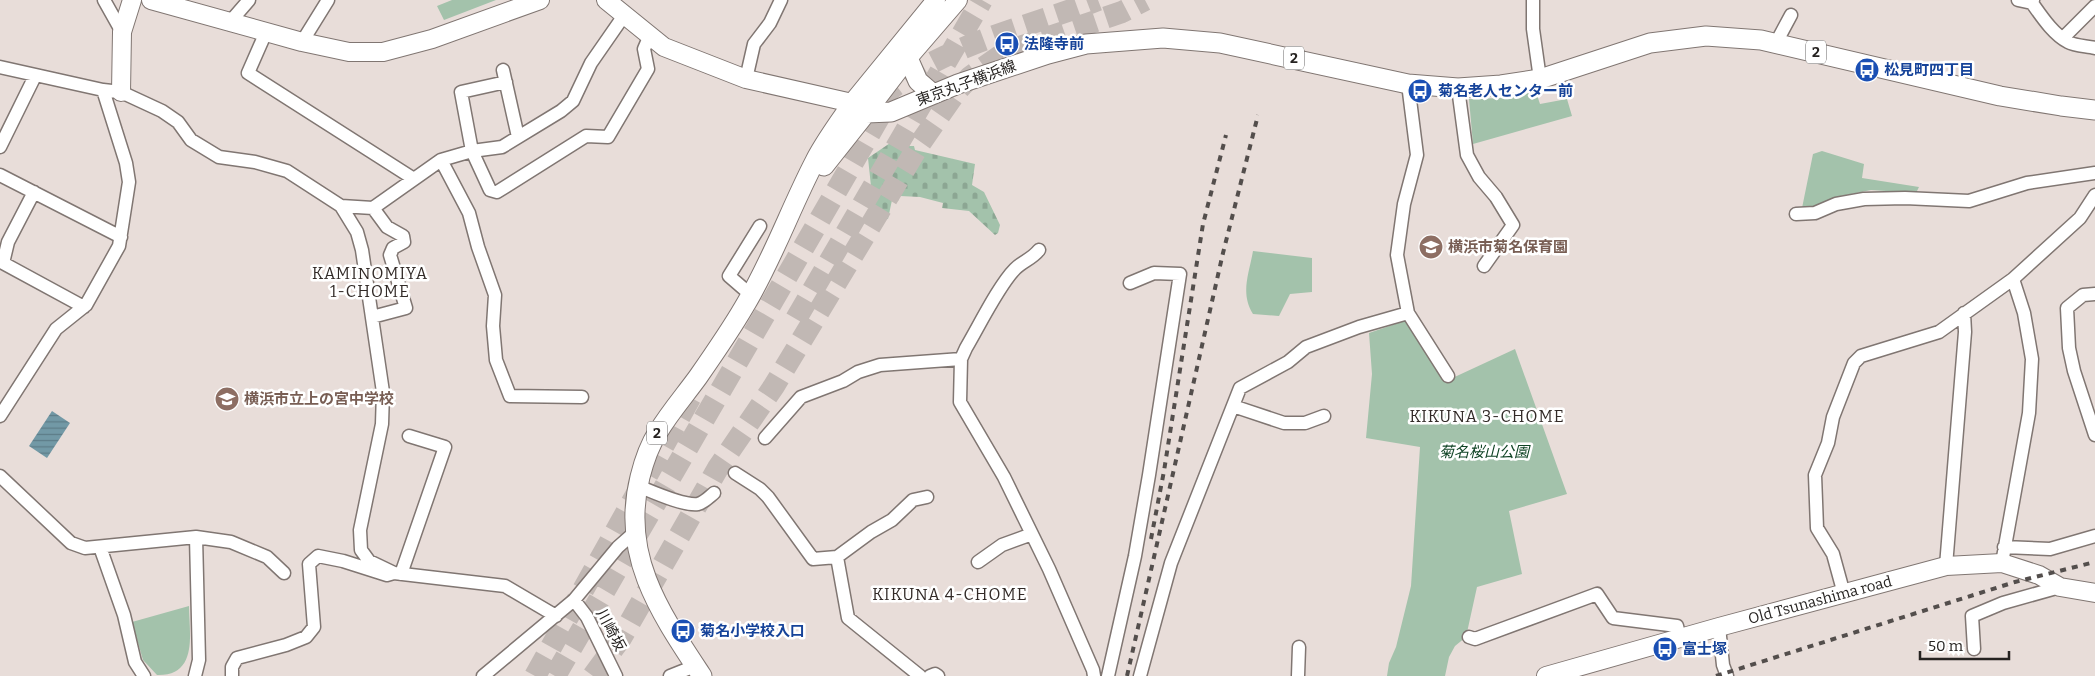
<svg xmlns="http://www.w3.org/2000/svg" width="2095" height="676" viewBox="0 0 2095 676" font-family="Bitter,'Noto Sans JP',serif">
<style>
.cemetery{fill:url(#cemetery-stones)}
.park{fill:#a3c2ab}
.water{fill:url(#water-rules)}
.lines{fill:none;stroke-linecap:round;stroke-linejoin:round}
.highway-tunnel{stroke:#c1b8b4;stroke-width:22;stroke-dasharray:22 11;stroke-linecap:butt}
.street-casing{stroke:#807672;stroke-width:15}
.secondary-casing{stroke:#807672;stroke-width:20}
.primary-casing{stroke:#807672;stroke-width:21}
.street{stroke:#fff;stroke-width:12}
.secondary{stroke:#fff;stroke-width:18}
.primary{stroke:#fff;stroke-width:19}
.rail{stroke:#534e4c;stroke-width:4;stroke-dasharray:6 6;stroke-linecap:butt}
.labels{text-anchor:middle;stroke-width:5;stroke-linejoin:round;paint-order:stroke}
.shield{fill:#fff;stroke:#676564;stroke-width:1}
.shield-label{font-size:14px;font-weight:bold;fill:#262321}
.transit-label{font-size:15px;font-weight:bold;fill:#164399;stroke:#fff;text-anchor:start}
.street-label{font-size:15px;fill:#262321;stroke:#fff}
.education-label{font-size:15px;font-weight:bold;fill:#785e54;stroke:#fff;text-anchor:start}
.park-label{font-size:15px;font-style:italic;fill:#0f4324;stroke:#fff}
.neighbourhood-label{font-size:16px;letter-spacing:1px;fill:#322a27;stroke:#fff}
</style>
<defs>
<pattern id="cemetery-stones" width="16" height="16" patternUnits="userSpaceOnUse" patternTransform="scale(1.25)"><rect width="16" height="16" fill="#a3c2ab"/><path d="M2 7V4a2 2 0 0 1 4 0v3zM10 15v-3a2 2 0 0 1 4 0v3z" fill="#8ca693"/></pattern>
<pattern id="water-rules" width="6" height="5" patternUnits="userSpaceOnUse" patternTransform="scale(1.25)"><rect width="6" height="5" fill="#7299a6"/><path d="M0 2.5h6" fill="none" stroke="#5d7c87"/></pattern>
</defs>
<rect width="100%" height="100%" fill="#e8ddd9"/>
<!-- cemetery -->
<path class="cemetery" d="M902 135 909 146H914L915 150 975 164 972 185 984 192 1000 225 998 233 995 235 969 211 942 208 943 203 920 197 900 196 898 201 892 200 888 219 875 217 876 206 873 205 868 158Z"/>
<!-- park -->
<path class="park" d="M452 0H496L444 20 437 6Z
M1536 92 1540 104 1567 99 1572 116 1473 144 1469 99 1502 98Z
M1822 151 1864 164 1862 178 1919 187 1916 193 1871 190 1836 197 1814 207 1802 208 1813 154Z
M1253 251 1312 258V292L1290 294 1279 316 1253 314C1240 293 1249 274 1253 251Z
M1407 320 1446 381 1515 349 1567 494 1509 511 1522 574 1477 587 1466 637 1455 646 1449 657 1445 676H1387L1389 663 1396 647 1411 586 1420 447 1366 438 1372 374 1369 333Z
M189 606C189 632 199 676 157 675L143 660 132 622Z"/>
<!-- water -->
<path class="water" d="M52 411 70 423 47 458 29 446Z"/>
<g class="lines">
<!-- highway-tunnel -->
<path class="highway-tunnel" d="M879 99C939 45 1024 29 1098 0
M796 319 982 0
M535 676 694 391
M555 676 892 95
M593 676 621 638 718 468 774 386 919 145 956 92 970 77 1000 56 1020 47 1122 12 1145 0"/>
<defs>
<path id="street" d="M104 0 122 32
M1533 0V29L1540 79
M2018 0 2032 3
M2033 0 2032 3C2042 17 2053 34 2068 42 2075 46 2087 46 2095 48
M230 22 249 0
M266 32 248 73 414 179
M2063 38 2095 6
M302 42 328 0
M1776 43 1791 15
M0 67 103 90 121 92 162 111 178 122 191 140 219 157 255 162 287 171 341 206 357 232 362 250 383 392 382 424 360 530 361 550 369 561 394 573
M503 70 518 137
M746 79 754 44 770 23 781 0
M506 82 461 92 472 151 490 190 497 192 586 136 608 137 648 69 644 49 650 35
M1408 84 1417 155 1404 204 1397 255 1408 313 1448 376
M1458 88 1467 155 1479 177 1496 197 1513 225 1484 266
M0 147 35 76
M441 160 469 213 478 247 495 295 493 326 496 360 510 396 582 397
M0 175 121 237
M34 192 8 242 3 263 84 307
M341 206 373 208 441 160 472 151 502 147 561 111 573 101 591 63 625 14
M1796 214 1815 213 1836 204 1864 199 1905 198 1969 201 2027 183 2095 173
M1039 250C1032 259 1023 261 1015 269 999 285 979 326 966 348L961 359 960 402 1004 477 1049 569 1093 670 1094 676
M2095 294 2083 295 2067 308 2069 348 2074 371 2095 435
M751 295 729 276 760 226
M372 317 406 308 390 255 393 248 404 242 403 236 387 227 373 208
M1233 406 1284 423H1305L1324 416
M0 416 56 329 86 305 119 246 129 182 126 163 103 90
M765 438 801 397 843 381 858 372 880 365 961 359
M735 473 760 489 768 497 813 559 837 557 848 618 920 676
M0 476 71 543 85 548 196 537 231 542 267 557 284 573
M638 486C653 492 683 506 698 504 705 502 709 497 714 493
M100 547 124 615 135 662 144 676
M2004 547 2050 549 2095 536
M837 557 871 532 892 520 913 500 927 497
M978 562 1002 545 1032 534
M2002 563 2029 413 2032 359 2024 313 2013 279
M1946 566 1965 332 1964 313
M401 574 445 447 409 436
M1844 594 1833 554 1817 528 1815 475 1828 443 1833 417 1854 363 1861 356 1939 332 2013 279 2080 218 2095 195
M574 600 587 617 616 676
M1719 627 1723 665 1727 676
M1469 637 1475 639 1597 594 1613 618 1677 626 1680 638
M1974 649 1972 616 2003 603 2060 587
M195 676 199 660 196 537
M232 676V667L237 658 286 645 306 637 314 627 309 564 318 556 343 561 387 575 394 573 505 586 556 616
M483 676 574 600 618 547 635 532
M670 676 695 666
M930 676 935 674 938 676
M1108 676 1135 556 1149 475 1180 274 1154 273 1130 283
M1140 676 1171 563 1240 388 1288 362 1306 347 1359 327 1408 313
M1298 676 1299 647"/>
<path id="secondary" d="M151 0 302 42 349 52H383L432 39 540 0
M606 0 664 47 746 79 852 103 936 0
M121 92 122 32 132 0
M866 113 908 58 958 0
M1546 676 1719 627 1946 566 2002 563 2039 575 2060 587 2095 593"/>
<path id="primary" d="M908 58 918 81 933 94
M824 166 866 113
M702 676C661 614 620 556 640 477 644 461 649 446 658 432 670 412 685 395 698 377 714 354 730 331 744 307 772 261 790 209 815 161 825 141 840 122 852 103L866 113 891 112 958 84 1048 54 1086 44 1163 38 1220 43 1408 84 1458 88 1501 85 1540 79 1650 43 1706 36 1761 40 2000 96 2061 106 2095 110"/>
</defs>
<!-- street casing -->
<use href="#street" class="street-casing"/>
<!-- secondary casing -->
<use href="#secondary" class="secondary-casing"/>
<!-- primary casing -->
<use href="#primary" class="primary-casing"/>
<!-- street -->
<use href="#street" class="street"/>
<!-- secondary -->
<use href="#secondary" class="secondary"/>
<!-- primary -->
<use href="#primary" class="primary"/>
<!-- rail -->
<path class="rail" d="M1151 539 1164 471 1203 224 1226 135
M1127 676 1223 253 1258 115
M1716 676 2015 582 2095 562"/>
</g>
<!-- icons -->
<defs>
<symbol id="bus-disc" viewBox="-11 -11 22 22"><circle r="9.5" fill="#1a4fb4" stroke="#fff"/><path d="M-5-6H5V4H4V6H2V4H-2V6H-4V4H-5ZM-3.5-4V0h7V-4ZM-3.5 1.2v1.5H-2V1.2ZM2 1.2v1.5H3.5V1.2Z" fill="#fff"/></symbol>
<symbol id="school-disc" viewBox="-11 -11 22 22"><circle r="9.5" fill="#8d6e63" stroke="#fff"/><path d="M0-5L7-2L0 1L-7-2ZM-4 1L0 2.5L4 1V4Q0 6-4 4Z" fill="#fff"/></symbol>
</defs>
<g fill-rule="evenodd">
<use href="#bus-disc" x="993" y="30" width="28" height="28"/>
<use href="#bus-disc" x="1853" y="56" width="28" height="28"/>
<use href="#bus-disc" x="1406" y="77" width="28" height="28"/>
<use href="#school-disc" x="1417" y="233" width="28" height="28"/>
<use href="#school-disc" x="213" y="385" width="28" height="28"/>
<use href="#bus-disc" x="669" y="617" width="28" height="28"/>
<use href="#bus-disc" x="1651" y="635" width="28" height="28"/>
</g>
<g class="labels">
<!-- shield labels -->
<g class="shield">
<rect x="1806" y="40.5" width="20" height="23" rx="4"/>
<rect x="1284" y="46.5" width="20" height="23" rx="4"/>
<rect x="647" y="421.5" width="20" height="23" rx="4"/>
</g>
<g class="shield-label">
<text x="1816" y="57">2</text>
<text x="1294" y="63">2</text>
<text x="657" y="438">2</text>
</g>
<!-- transit labels -->
<g class="transit-label">
<text x="1024" y="49">法隆寺前</text>
<text x="1884" y="75">松見町四丁目</text>
<text x="1438" y="96">菊名老人センター前</text>
<text x="700" y="636">菊名小学校入口</text>
<text x="1682" y="654">富士塚</text>
</g>
<!-- street labels -->
<g class="street-label">
<text transform="translate(966 83) rotate(-20)" y="5">東京丸子横浜線</text>
<text transform="translate(1820 600) rotate(-15)" y="5">Old Tsunashima road</text>
<text transform="translate(611 630) rotate(62)" y="5">川崎坂</text>
</g>
<!-- education labels -->
<g class="education-label">
<text x="1448" y="252">横浜市菊名保育園</text>
<text x="244" y="404">横浜市立上の宮中学校</text>
</g>
<!-- park labels -->
<g class="park-label">
<text x="1484" y="457">菊名桜山公園</text>
</g>
<!-- neighbourhood labels -->
<g class="neighbourhood-label">
<text x="370" y="279">KAMINOMIYA<tspan x="370" dy="18">1-CHOME</tspan></text>
<text x="1487" y="422">KIKUNA 3-CHOME</text>
<text x="950" y="600">KIKUNA 4-CHOME</text>
</g>
</g>
<!-- scale -->
<path d="M1920 651v8h89v-8" fill="none" stroke="#262321" stroke-width="2.5"/>
<text x="1928" y="651" font-size="15" fill="#262321" stroke="#ffffff" stroke-width="4" paint-order="stroke">50 m</text>
</svg>
